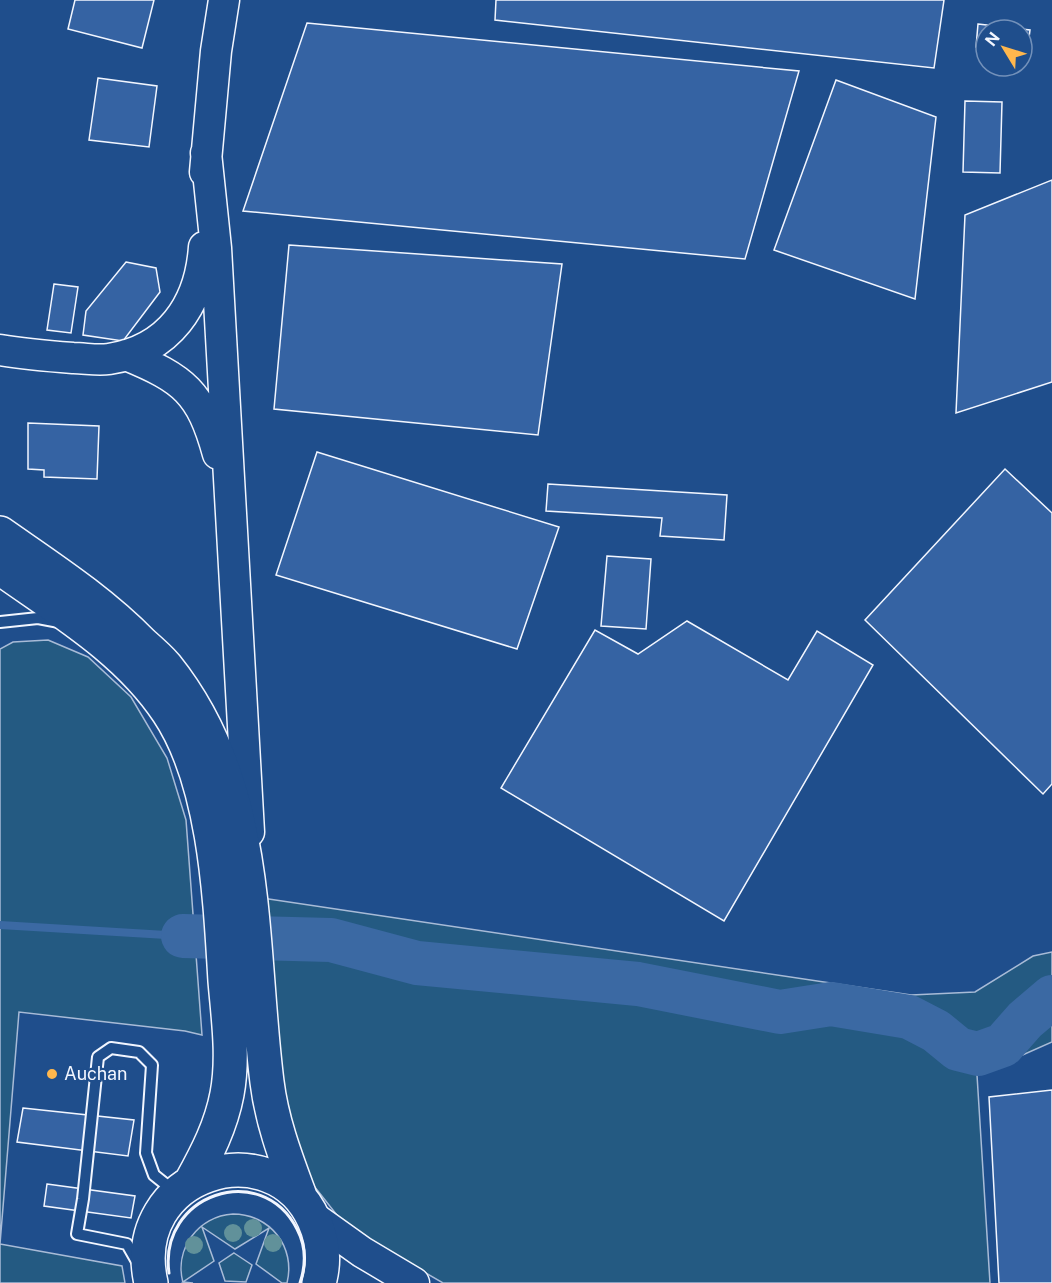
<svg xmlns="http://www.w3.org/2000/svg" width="1052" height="1283" viewBox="0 0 1052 1283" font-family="'Public Sans',sans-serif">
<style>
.green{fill:#245a82;stroke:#a8bbd7;stroke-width:1.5}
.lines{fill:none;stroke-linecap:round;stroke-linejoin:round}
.stream{stroke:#3b69a3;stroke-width:8}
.river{stroke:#3b69a3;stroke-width:44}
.building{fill:#3563a3;stroke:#f2f6ff;stroke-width:1.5}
.lane-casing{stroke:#f2f6ff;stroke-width:14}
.secondary-casing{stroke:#f2f6ff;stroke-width:33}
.primary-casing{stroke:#f2f6ff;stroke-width:36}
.lane{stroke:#1f4e8c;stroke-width:10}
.secondary{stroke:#1f4e8c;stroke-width:30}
.primary{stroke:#1f4e8c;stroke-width:33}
.wall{stroke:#f2f6ff;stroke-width:3}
.tree{fill:#61919a}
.poi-dot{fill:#ffb74d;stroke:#1f4e8c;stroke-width:2}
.labels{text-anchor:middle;stroke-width:4.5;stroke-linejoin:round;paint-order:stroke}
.poi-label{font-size:18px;fill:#f2f6ff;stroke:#1f4e8c;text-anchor:start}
</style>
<rect width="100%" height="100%" fill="#1f4e8c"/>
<!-- green -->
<path class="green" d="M48 640 88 657 131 697 167 758 186 820 202 1035 185 1031 19 1012 0 1244 122 1266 125 1283H0V649L13 642Z
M262 898 911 995 975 992 1033 956 1052 952V1042L977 1075 990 1283H443L357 1233 340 1219 314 1186 291 1133 274 1027Z
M233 1214C270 1214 296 1247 287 1283H282L256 1264 269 1228 235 1249 202 1227 214 1261 183 1282 193 1283H183C174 1249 198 1216 233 1214Z
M234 1253 252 1265 246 1282 225 1281 219 1263Z"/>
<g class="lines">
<!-- stream -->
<path class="stream" d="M0 925 183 936"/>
<!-- river -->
<path class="river" d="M183 936 331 940 417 963 638 984 780 1012 831 1004 909 1017 936 1031 958 1049 978 1054 1003 1045 1025 1020 1052 997"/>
</g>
<!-- building -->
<path class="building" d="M75 0H154L142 48 68 29Z
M496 0H944L934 68 495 20Z
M307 23 799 71 745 259 243 211Z
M978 24 1030 30 1027 53 1022 52V30H986V48L976 47Z
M98 78 157 86 149 147 89 140Z
M836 80 936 117 915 299 774 250Z
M965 101 1002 102 1000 173 963 172Z
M1052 180V382L956 413 965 215Z
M289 245 562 264 538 435 274 409Z
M126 262 156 268 160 292 123 341 83 335 86 311Z
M54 284 78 287 71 333 47 330Z
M28 423 99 426 97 479 44 477V470L28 469Z
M317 452 559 527 517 649 276 575Z
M1005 469 1052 513V784L1043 794 865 620Z
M548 484 727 495 724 540 660 536 662 518 546 511Z
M607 556 651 559 646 629 601 626Z
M687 621 788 680 817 631 873 665 724 921 501 788 595 630 638 654Z
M1052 1090V1283H999L989 1097Z
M23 1108 134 1120 128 1156 17 1142Z
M47 1184 135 1196 131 1218 44 1206Z"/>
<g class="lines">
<defs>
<path id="lane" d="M0 622 38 618 59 622
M139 1265 127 1244 77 1234 83 1199 98 1057 111 1048 139 1052 152 1065 146 1153 154 1175 174 1191"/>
<path id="secondary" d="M206 153 216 248 249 832
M205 172 216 51 224 0
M0 350C24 354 48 356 73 358 85 358 97 361 109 359 169 350 200 305 204 247
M126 355C184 379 201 392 218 454
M313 1217 362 1252 414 1283"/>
<path id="primary" d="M0 533C50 568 100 600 143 644 151 651 159 658 166 666 263 787 249 938 267 1082 272 1123 287 1161 301 1199
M0 568C59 610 127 650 168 712 215 782 220 898 225 981 228 1017 234 1057 227 1094 221 1126 207 1153 191 1182
M151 1283C126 1172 273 1128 314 1220 323 1240 325 1262 319 1283"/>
</defs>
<!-- lane casing -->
<use href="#lane" class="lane-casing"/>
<!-- secondary casing -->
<use href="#secondary" class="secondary-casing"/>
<!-- primary casing -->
<use href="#primary" class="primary-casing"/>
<!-- lane -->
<use href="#lane" class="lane"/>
<!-- secondary -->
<use href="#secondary" class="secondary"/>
<!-- primary -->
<use href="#primary" class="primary"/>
<!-- wall -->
<path class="wall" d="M169 1273C158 1195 261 1159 297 1229 306 1246 306 1265 300 1283"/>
</g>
<!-- trees -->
<g class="tree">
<circle cx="253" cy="1228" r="9"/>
<circle cx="233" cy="1233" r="9"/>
<circle cx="273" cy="1243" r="9"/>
<circle cx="194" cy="1245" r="9"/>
</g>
<!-- markers -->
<circle class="poi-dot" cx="52" cy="1074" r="6"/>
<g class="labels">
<!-- poi labels -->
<g class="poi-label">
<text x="64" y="1080">Auchan</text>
</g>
</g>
<!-- north arrow -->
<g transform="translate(1004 48) rotate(308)"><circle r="28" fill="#1f4e8c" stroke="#7391ba" stroke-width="1.5"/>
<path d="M0-4.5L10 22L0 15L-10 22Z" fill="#ffb74d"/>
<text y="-9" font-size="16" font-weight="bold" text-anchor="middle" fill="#f2f6ff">N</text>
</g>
</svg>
